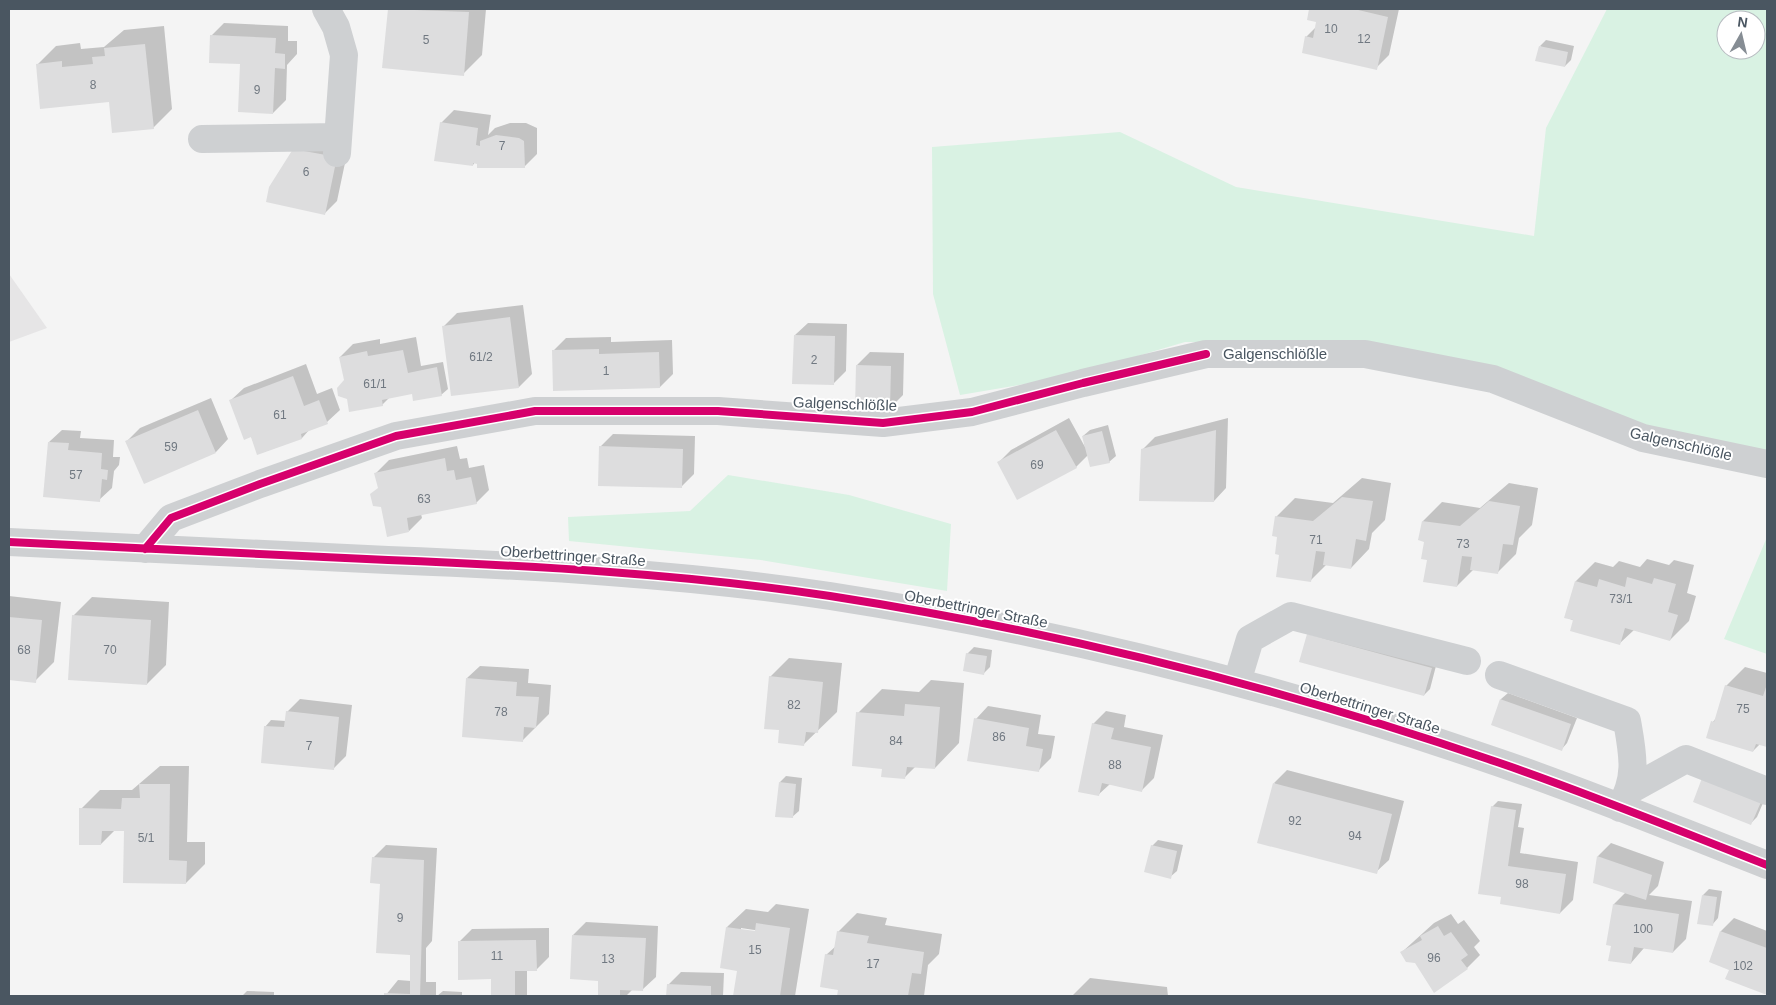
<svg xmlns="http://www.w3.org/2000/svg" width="1776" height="1005" viewBox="0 0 1776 1005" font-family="Helvetica,sans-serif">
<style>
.education{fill:#e6e5e6}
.green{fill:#d9f2e3;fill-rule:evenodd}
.shadow{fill:#0003;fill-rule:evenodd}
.building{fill:#ddddde}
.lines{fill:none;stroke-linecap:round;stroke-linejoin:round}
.minor{stroke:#ced0d2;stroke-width:28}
.cycleway-casing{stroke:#fff;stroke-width:11}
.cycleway{stroke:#d6006c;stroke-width:8}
.labels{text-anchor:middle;stroke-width:4;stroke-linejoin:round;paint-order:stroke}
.number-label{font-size:12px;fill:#707881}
.street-label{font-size:15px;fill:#4a5661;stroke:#fff}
</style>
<rect width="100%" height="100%" fill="#f4f4f4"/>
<!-- education -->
<path class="education" d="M9 274 47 328 9 342Z"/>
<!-- green -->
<path class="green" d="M1607 9H1767V455L1269 342H1185L1067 377 960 395 933 294 932 147 1120 132 1236 187 1534 236 1546 128ZM1726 20H1756V50H1726Z
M728 475 849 495 951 524 947 591 761 560 569 541 568 517 690 511Z
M1767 537V654L1724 639Z"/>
<!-- shadow -->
<path class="shadow" d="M389 9H486L482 55 463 74 384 67Z
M1310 9H1399L1389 55 1376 68 1306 37 1317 26 1318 21 1308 19Z
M224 23 288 26V41H297V54L287 65 286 100 273 113 241 63 211 36Z
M164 26 172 109 153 128 110 100 37 65 56 46 80 43 81 49 104 47 124 30Z
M1546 40 1574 46 1571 60 1565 66 1540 46Z
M454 110 491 115 488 135 495 128 510 123H526L537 128V154L524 167 475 162 473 165 441 123Z
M349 144 337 201 324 214 294 150Z
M523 305 532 374 519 387 444 326 457 313Z
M808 323 847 324 846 371 833 384 795 335Z
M416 337 421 366 443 362 448 389 441 395 412 391 390 397 382 405 340 357 353 344 380 339V344Z
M611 337V342L672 340 673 374 660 387 553 351 566 338Z
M870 352 904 353 903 395 890 408 857 365Z
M306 364 317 394 332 388 340 410 327 422 310 429 302 438 258 454 251 436 231 400 244 388Z
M211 398 228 439 216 452 127 441 140 428Z
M1069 418 1085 447 1083 436 1090 430 1108 425 1116 456 1109 462 1088 455 1076 467 998 463 1011 450Z
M1228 418 1226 488 1214 501 1142 450 1155 437Z
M62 430 81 431 80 438 114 440 113 457H120L119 465 114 471 112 488 99 500 49 442Z
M613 434 695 436 694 474 681 487 600 447Z
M457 446 460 459 467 458 469 468 484 465 489 490 476 503 421 514 422 518 409 531 379 488 376 473 389 460Z
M1362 478 1391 483 1385 520 1372 533 1369 549 1351 568 1327 564 1310 581 1281 554 1276 517 1295 498 1333 503Z
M1509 483 1538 488 1532 525 1519 538 1516 554 1497 573 1474 569 1457 586 1428 559 1423 521 1442 502 1480 508Z
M1647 559 1669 565 1674 560 1694 565 1687 593 1696 596 1689 621 1670 640 1634 630 1620 643 1566 617 1576 581 1595 562 1613 567 1619 561 1640 567Z
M9 596 61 602 54 662 35 681 9 679Z
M92 597 169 602 166 665 147 684 73 616Z
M1308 635 1437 662 1430 689 1424 695Z
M974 647 992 650 990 667 984 673 967 654Z
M789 658 842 663 837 712 804 744 780 729 770 677Z
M480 666 529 669 528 683 551 685 549 714 523 740 467 678Z
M1745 667 1767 673V746L1760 744 1753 751 1713 722 1716 718 1726 686Z
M931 680 964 683 959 743 935 768 916 766 905 777 883 768 858 713 882 689 919 692Z
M1508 693 1577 718 1567 743 1561 750 1492 724 1501 699Z
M300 699 352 705 346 756 333 769 265 727 271 720 286 721 287 712Z
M988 706 1041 715 1038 734 1055 736 1051 758 1038 771 976 719Z
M1106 711 1126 715 1124 727 1163 735 1154 778 1141 791 1110 784 1098 795 1093 724Z
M160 766H189L187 842H205V864L186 883 125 830H115L101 844 81 809 100 790H132Z
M1287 770 1404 801 1389 860 1376 872 1274 783Z
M786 776 802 778 799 811 792 817 780 782Z
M1766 796 1757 817 1751 823 1694 801Z
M1498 801 1522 804 1518 827 1524 828 1520 853 1578 862 1573 900 1560 913 1502 896 1492 807Z
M1158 840 1183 845 1177 871 1170 877 1152 846Z
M1611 843 1664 862 1658 886 1649 895 1692 901 1686 939 1673 952 1644 948 1631 963 1612 945 1614 904 1626 892 1594 882 1598 856Z
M386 845 437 848 432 941 426 948V982H436V996H385L398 980 411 981V956L373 858Z
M1709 889 1722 891 1718 918 1712 925 1703 895Z
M776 904 809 909 795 996H734L739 970 727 927 746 909 768 912ZM741 928 761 931V934L741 931Z
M857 913 887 918 885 925 942 934 939 954 928 965 924 996H838L839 989 826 955 836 946 838 932Z
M1451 914 1458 924 1464 920 1480 941 1474 947 1480 955 1467 968 1416 962 1402 952 1434 923Z
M1734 918 1767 931V994L1727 979 1730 969 1710 961 1721 931Z
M586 922 658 926 656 977 643 989 632 990 626 996H599V979L573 935Z
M549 928V957L536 970H527V996H492V978L459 942 472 929Z
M681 972 724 973 723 996H668V985Z
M1090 978 1167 987 1168 996H1072Z
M247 991 274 992V996H242Z
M443 991 462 992V996H437Z"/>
<!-- building -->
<path class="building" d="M388 9 469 12 464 76 382 68Z
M1309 9H1354L1388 17 1377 70 1302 53 1305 36 1313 38 1316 22 1307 20Z
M210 35 276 38 275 53 285 54V69L275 68 273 114 238 112 240 64 209 63Z
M145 44 154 129 112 133 109 102 40 109 36 64 62 61V67L93 64 92 57 105 56 104 48Z
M1539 46 1568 52 1565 67 1535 61Z
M440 122 478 128 476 145 480 146V141L496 135 519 138 524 141 525 168H477V164L473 163V166L434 161Z
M293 149 337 157 325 215 266 202 269 187Z
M510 317 519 388 451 396 442 326Z
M794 335 835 336 834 385 792 384Z
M599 349V354L659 352 660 388 553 391 552 350Z
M403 350 408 373 437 367 442 396 413 401 412 394 382 400 383 406 349 412 347 399 338 396 337 388 344 380 339 357 367 351 368 356Z
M856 365 891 366 890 409 855 408Z
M293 376 304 406 319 400 328 424 301 434 302 439 257 455 251 437 244 440 229 400Z
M198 410 216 453 144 484 125 441Z
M1056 430 1077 468 1017 500 997 462Z
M1216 430 1214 502 1139 501 1141 449Z
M1102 431 1110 463 1090 467 1082 436Z
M48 442 69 443 68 450 102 453 101 469 108 470 107 480 102 479 100 502 43 497Z
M599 446 683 449 682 488 598 486Z
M445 458 447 471 454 470 456 480 471 477 477 504 407 518 409 532 387 537 381 507 373 506 370 494 378 488 374 473Z
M1342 497 1373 501 1366 541 1356 539 1351 569 1323 565 1325 552 1316 551 1311 582 1276 577 1279 555 1275 554 1277 537 1272 536 1275 516 1313 521Z
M1489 501 1520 506 1513 545 1503 544 1498 574 1470 570 1472 557 1462 556 1457 587 1423 582 1427 560 1421 559 1424 542 1418 540 1422 521 1460 526Z
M1627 577 1652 584 1654 578 1676 584 1668 612 1678 615 1670 641 1625 628 1620 645 1570 631 1573 620 1564 618 1575 581 1597 587 1599 579 1625 587Z
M72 615 151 620 147 685 68 680Z
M9 617 42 620 36 683 9 680Z
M1307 634 1432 668 1424 696 1299 662Z
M966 653 987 656 984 675 963 671Z
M769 676 823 682 818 733 806 732 804 746 778 743 779 730 764 729Z
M466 678 517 682 516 696 539 697 536 728 524 727 523 742 462 737Z
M1767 684V747L1756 744 1753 752 1706 738 1711 721 1714 722 1725 685 1763 696Z
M1500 699 1571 724 1562 751 1491 725Z
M905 704 940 707 935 769 907 767 905 779 881 777 882 769 852 766 856 712 904 716Z
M286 711 339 717 334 770 261 763 264 726 284 727Z
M974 718 1029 728 1026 746 1043 749 1039 772 967 761Z
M1092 723 1114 728 1111 739 1151 747 1142 792 1102 783 1099 796 1078 792Z
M1702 778 1761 802 1751 825 1693 802Z
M779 782 796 784 793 818 775 817Z
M1273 783 1392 814 1377 874 1257 843Z
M139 784H170L169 860 187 861 186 884 123 883 124 831H102L101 845H79V808L121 809 122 798H140Z
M1491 806 1516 810 1508 866 1566 874 1560 914 1500 904 1501 897 1478 894Z
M1151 845 1177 851 1171 879 1144 872Z
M1597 856 1652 875 1646 900 1593 883Z
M372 857 424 860 420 996H384V993L410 994V955L376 953 380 884 370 883Z
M1702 895 1717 897 1713 926 1697 924Z
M1613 904 1679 914 1673 953 1634 947 1631 964 1608 961 1611 946 1606 945Z
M756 923 790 928 780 996H733L737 971 720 968 726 927 755 931Z
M1438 926 1444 936 1451 932 1468 955 1461 960 1468 969 1434 993 1415 963 1406 962 1400 952 1422 940 1420 936Z
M837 931 869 936 867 943 924 952 921 974 912 973 908 996H837L838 990 820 987 825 954 833 955Z
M1720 931 1767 948V995L1725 979 1729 970 1709 962Z
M572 935 646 938 643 991 620 990V996H598V981L570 979Z
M536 940 537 971H515V996H491V979L458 980V941Z
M667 984 711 986V996H666Z"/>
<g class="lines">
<!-- minor -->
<path class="minor" d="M326 9 336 27 344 55 337 153
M202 139 338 137
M9 542C135 548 262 554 388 560 536 566 684 574 830 596 1055 631 1282 688 1497 762 1588 793 1677 830 1767 865
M145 549 171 518 260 484 396 436 535 411H718L883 423 972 412 1083 383 1206 354H1365L1493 379 1643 438 1767 464
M1499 675 1627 721C1633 755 1638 777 1620 808
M1237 682 1250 639 1291 616 1467 661
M1630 790 1686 759 1767 791"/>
<defs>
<path id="cycleway" d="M9 542C135 548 262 554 388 560 536 566 684 574 830 596 1055 631 1282 688 1497 762 1588 793 1677 830 1767 865
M145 549 171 518 260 484 396 436 535 411H718L883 423 972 412 1083 383 1206 354"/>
</defs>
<!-- cycleway casing -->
<use href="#cycleway" class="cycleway-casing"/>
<!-- cycleway -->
<use href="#cycleway" class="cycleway"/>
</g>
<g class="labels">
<!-- number labels -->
<g class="number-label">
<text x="1331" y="33">10</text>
<text x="1364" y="43">12</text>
<text x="426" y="44">5</text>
<text x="93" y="89">8</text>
<text x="257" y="94">9</text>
<text x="502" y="150">7</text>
<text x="306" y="176">6</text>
<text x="481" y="361">61/2</text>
<text x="814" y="364">2</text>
<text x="606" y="375">1</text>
<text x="375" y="388">61/1</text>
<text x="280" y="419">61</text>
<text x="171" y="451">59</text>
<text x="1037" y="469">69</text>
<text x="76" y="479">57</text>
<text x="424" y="503">63</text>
<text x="1316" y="544">71</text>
<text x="1463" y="548">73</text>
<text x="1621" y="603">73/1</text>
<text x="24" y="654">68</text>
<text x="110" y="654">70</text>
<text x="794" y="709">82</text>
<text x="1743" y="713">75</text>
<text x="501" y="716">78</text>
<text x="999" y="741">86</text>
<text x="896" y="745">84</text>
<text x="309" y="750">7</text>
<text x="1115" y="769">88</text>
<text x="1295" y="825">92</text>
<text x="1355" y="840">94</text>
<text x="146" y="842">5/1</text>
<text x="1522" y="888">98</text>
<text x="400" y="922">9</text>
<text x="1643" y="933">100</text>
<text x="755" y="954">15</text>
<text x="497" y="960">11</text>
<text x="1434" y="962">96</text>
<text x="608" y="963">13</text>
<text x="873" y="968">17</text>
<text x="1743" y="970">102</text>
</g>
<!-- street labels -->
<g class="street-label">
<text x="1275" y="359">Galgenschlößle</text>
<text transform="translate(845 404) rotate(2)" y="5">Galgenschlößle</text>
<text transform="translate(1681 444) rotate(13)" y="5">Galgenschlößle</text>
<text transform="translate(573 556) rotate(4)" y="5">Oberbettringer Straße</text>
<text transform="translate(976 609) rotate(11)" y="5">Oberbettringer Straße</text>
<text transform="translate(1370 708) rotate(17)" y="5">Oberbettringer Straße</text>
</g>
</g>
<!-- border -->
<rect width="1776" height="1005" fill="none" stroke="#4a5661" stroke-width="20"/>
<!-- north arrow -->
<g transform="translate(1741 35) rotate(8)"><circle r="24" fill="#ffffff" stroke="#b7bbc0"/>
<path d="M0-4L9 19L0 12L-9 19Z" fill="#868d94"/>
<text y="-8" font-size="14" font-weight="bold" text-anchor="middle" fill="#4a5661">N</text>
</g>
</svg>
